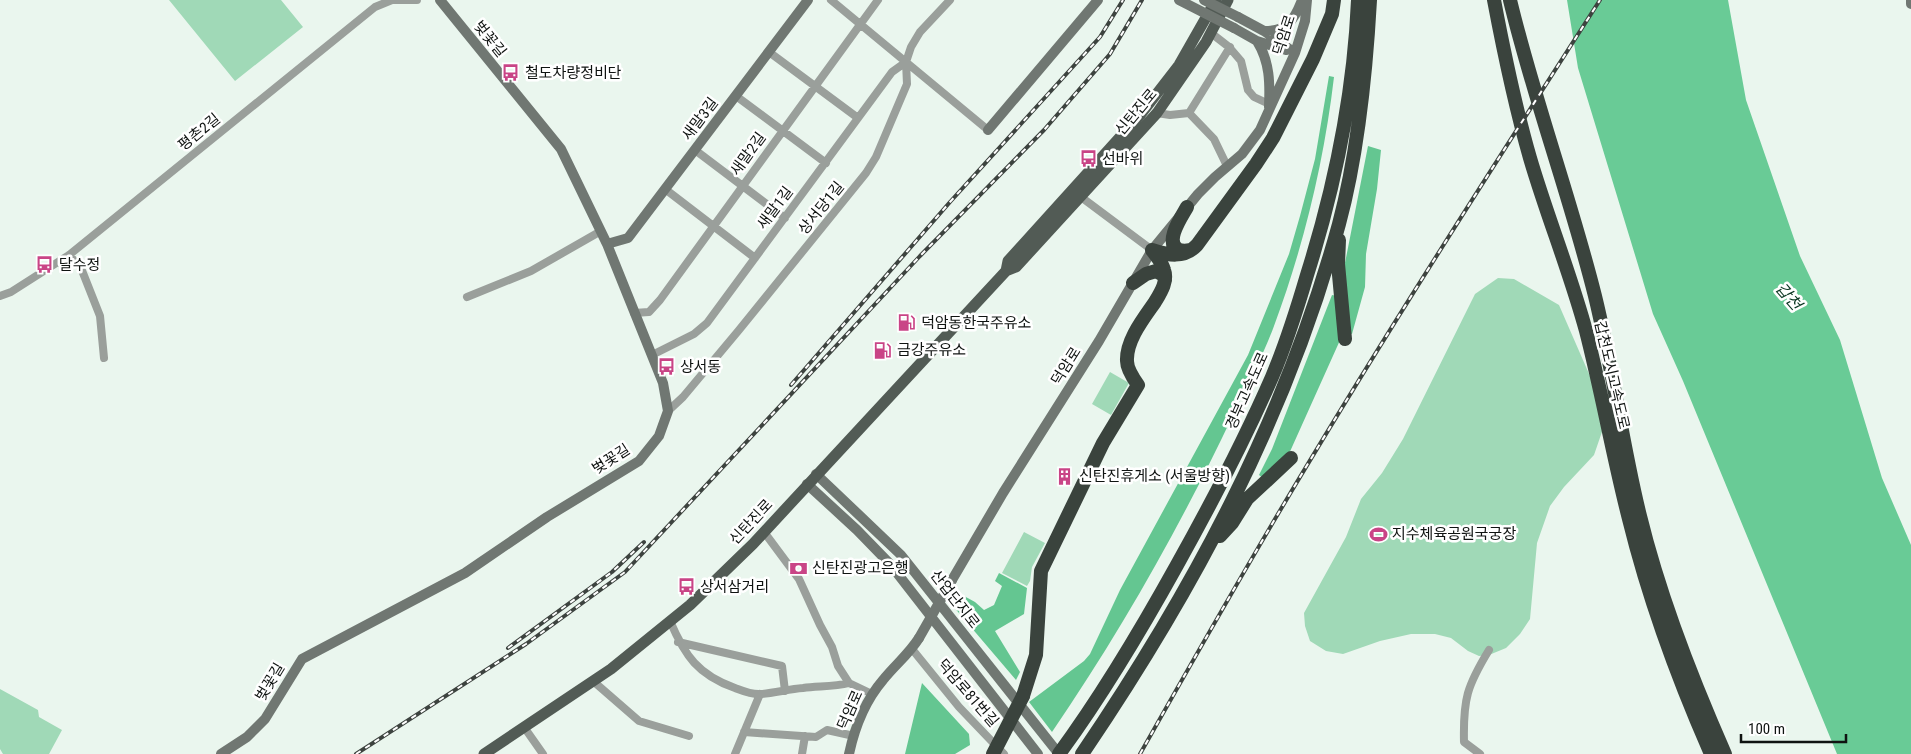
<svg xmlns="http://www.w3.org/2000/svg" width="1911" height="754" viewBox="0 0 1911 754" font-family="'Roboto Condensed','Noto Sans KR',sans-serif">
<style>
.green{fill:#a0d9b7}
.forest{fill:#64c691}
.water{fill:#69cb96}
.lines{fill:none;stroke-linecap:round;stroke-linejoin:round}
.street{stroke:#9a9f9b;stroke-width:8}
.secondary{stroke:#707772;stroke-width:10}
.primary{stroke:#525b55;stroke-width:11}
.highway{stroke:#3a433d;stroke-width:14}
.rail-casing{stroke:#3d433f;stroke-width:4}
.rail{stroke:#fff;stroke-width:2;stroke-dasharray:5.5;stroke-linecap:butt}
.secondary-bridge{stroke:#707772;stroke-width:10}
.highway-bridge{stroke:#3a433d;stroke-width:14}
.labels{text-anchor:middle;stroke-width:5;stroke-linejoin:round;paint-order:stroke}
.street-label{font-size:15px;fill:#0f1311;stroke:#fff}
.poi-label{font-size:15px;fill:#0f1311;stroke:#fff;text-anchor:start}
.water-label{font-size:16px;font-style:italic;fill:#0a3621;stroke:#fff}
</style>
<rect width="100%" height="100%" fill="#eaf6ee"/>
<!-- green -->
<path class="green" d="M169 0H281L303 27 235 81Z
M1498 278 1514 279 1559 305 1593 383 1604 426 1594 455 1564 487 1550 506 1537 543 1530 619 1520 634 1506 648 1489 655 1479 656 1468 651 1451 638 1435 634H1411L1380 641 1343 654 1326 651 1310 641 1305 626 1304 613 1346 537 1361 499 1382 473 1403 439 1475 294Z
M1110 372 1129 383 1111 415 1092 404Z
M1024 532 1045 543 1032 567 1030 581 1027 586 1002 573Z
M0 689 38 710 39 717 62 730 49 754H3L0 749Z"/>
<!-- forest -->
<path class="forest" d="M1329 76 1334 77C1324 162 1304 245 1274 326 1263 356 1247 385 1233 415 1181 525 1121 631 1052 732L1029 702 1084 661 1090 654 1120 590 1248 355 1289 254 1300 216 1315 159Z
M1368 146 1381 150 1377 189 1366 254 1365 287 1352 334 1348 333 1344 268Z
M1332 295 1337 296 1341 338 1288 456 1263 478 1259 475 1272 449Z
M999 573 1027 588 1024 614 995 631 1020 672 1016 680 947 599 953 590 975 602 984 610 994 605 1002 586 995 581Z
M922 683 969 734 970 745 955 754H905Z"/>
<!-- water -->
<path class="water" d="M1567 0H1728L1746 100 1800 256 1840 340 1882 478 1911 545V754H1837L1683 381 1653 314 1578 68Z"/>
<g class="lines">
<!-- street -->
<path class="street" d="M831 0 988 130
M1211 33 1229 47 1241 61 1248 90 1254 97 1269 104
M769 52 858 118
M736 96 826 163
M1157 113 1170 115 1189 113 1214 139 1227 166
M1189 113 1230 47
M695 150 785 218
M665 189 755 258
M1077 194 1152 250
M69 255 81 268 100 316 104 358
M0 296 11 292 69 255 375 7 392 0H417
M467 297 531 271 601 231
M634 313 649 312 660 300 878 0
M652 355 694 334 707 323 892 72 906 62
M668 411 683 397 739 330 866 173 876 157 907 84 906 62 911 47 920 32 950 0
M764 532 799 579 820 625 832 647 838 666 849 683 872 694
M670 621C685 656 698 675 735 688 743 691 752 695 761 694 775 693 789 689 803 688 819 686 834 687 849 683
M678 642 782 666 785 691
M912 649 959 707 1004 754
M593 681 639 721 689 736
M524 727 543 754
M744 732 816 737 827 730 854 736
M735 754 760 694
M802 754 805 736
M1480 754 1464 742C1463 699 1467 686 1489 650"/>
<!-- secondary -->
<path class="secondary" d="M1911 0V4
M1238 17 1264 31 1295 53
M1234 28 1257 41 1286 50
M1264 31C1287 31 1294 21 1302 0
M1257 41C1270 62 1270 83 1269 107
M988 130 1098 0
M607 244 628 238 808 0
M816 474 901 555 1059 754
M807 484 857 530 890 564 1038 754
M952 580 1003 493 1099 341 1152 250 1198 194 1215 177 1242 154 1260 130 1295 53 1305 21 1307 0
M221 754 247 737 265 719 302 659 465 573 547 517 639 461 659 436 668 411 663 383 607 244 561 149 440 0
M849 754C855 726 865 701 883 680 895 665 909 654 919 638"/>
<!-- primary -->
<path class="primary" d="M1006 271 1008 261 1141 114 1179 65 1216 0
M484 754 611 669 690 605 753 544 1006 271 1016 267 1157 113 1206 42 1228 0"/>
<!-- highway -->
<path class="highway" d="M1494 0C1504 53 1515 106 1530 158 1547 216 1570 272 1586 331 1602 393 1613 457 1629 519 1649 600 1678 679 1711 754
M1510 0C1534 100 1570 196 1595 296 1613 369 1622 444 1640 516 1660 598 1691 677 1725 754
M1187 207C1182 216 1163 243 1179 250 1183 251 1186 251 1190 250
M1339 240 1338 264 1345 339
M1152 250C1168 255 1184 259 1197 245L1256 164 1273 138 1313 59 1332 14 1334 0
M1133 283 1146 274 1156 271 1163 275 1165 280
M1220 536 1232 523 1247 499 1291 458
M1023 696 1036 655 1041 571 1103 443 1138 385C1133 378 1127 369 1127 361 1126 340 1144 318 1155 302 1161 292 1168 281 1164 270 1162 262 1156 256 1152 250
M1059 754C1103 694 1141 630 1177 565 1211 504 1244 441 1272 377 1286 344 1297 309 1307 275 1335 186 1354 94 1358 0
M1082 754C1194 589 1286 418 1339 224 1358 153 1366 73 1370 0"/>
<defs>
<path id="rail" d="M791 385 950 202 1100 37 1123 0
M508 648 612 572 644 542
M356 754 526 644 625 572 920 256 1044 130 1110 54 1142 0
M1140 754C1184 676 1229 597 1275 519 1379 343 1490 172 1600 0"/>
</defs>
<!-- rail casing -->
<use href="#rail" class="rail-casing"/>
<!-- rail -->
<use href="#rail" class="rail"/>
<!-- secondary-bridge -->
<path class="secondary-bridge" d="M1179 0 1234 28
M1204 0 1238 17
M919 638 952 580"/>
<!-- highway-bridge -->
<path class="highway-bridge" d="M993 754 1023 696"/>
</g>
<!-- icons -->
<defs>
<symbol id="bus-bare" viewBox="-9 -9 18 18"><path d="M-5-6H5V4H4V6H2V4H-2V6H-4V4H-5ZM-3.5-4V0h7V-4ZM-3.5 1.2v1.5H-2V1.2ZM2 1.2v1.5H3.5V1.2Z" fill="#c94486" stroke="#fff" stroke-width="2.5" paint-order="stroke"/></symbol>
<symbol id="fuel-bare" viewBox="-9 -9 18 18"><path d="M-5.5-6h7V0h2V4h1.3V-2.5L3-4.5l.8-.8L6-3V5H2.5V1h-1V6h-7ZM-4.2-4.7v3.2H.2V-4.7Z" fill="#c94486" stroke="#fff" stroke-width="2.5" paint-order="stroke"/></symbol>
<symbol id="building-bare" viewBox="-9 -9 18 18"><path d="M-4-6H4V6H1V3H-1V6H-4ZM-2.5-4.3h1.7v1.8h-1.7ZM.8-4.3h1.7v1.8H.8ZM-2.5-1h1.7V.8h-1.7ZM.8-1h1.7V.8H.8Z" fill="#c94486" stroke="#fff" stroke-width="2.5" paint-order="stroke"/></symbol>
<symbol id="stadium-bare" viewBox="-9 -9 18 18"><path d="M0-5a6.5 5 0 1 0 0 10a6.5 5 0 1 0 0-10ZM-3.5-1.8h7v3.6h-7Z" fill="#c94486" stroke="#fff" stroke-width="2.5" paint-order="stroke"/></symbol>
<symbol id="bank-bare" viewBox="-9 -9 18 18"><path d="M-6-4H6V4H-6ZM0-2.3a2.3 2.3 0 1 0 0 4.6a2.3 2.3 0 1 0 0-4.6Z" fill="#c94486" stroke="#fff" stroke-width="2.5" paint-order="stroke"/></symbol>
</defs>
<g fill-rule="evenodd">
<use href="#bus-bare" x="498" y="60" width="25" height="25"/>
<use href="#bus-bare" x="1076" y="146" width="25" height="25"/>
<use href="#bus-bare" x="32" y="252" width="25" height="25"/>
<use href="#fuel-bare" x="894" y="310" width="25" height="25"/>
<use href="#fuel-bare" x="870" y="338" width="25" height="25"/>
<use href="#bus-bare" x="654" y="354" width="25" height="25"/>
<use href="#building-bare" x="1052" y="464" width="25" height="25"/>
<use href="#stadium-bare" x="1366" y="522" width="25" height="25"/>
<use href="#bank-bare" x="786" y="556" width="25" height="25"/>
<use href="#bus-bare" x="674" y="574" width="25" height="25"/>
</g>
<g class="labels">
<!-- street labels -->
<g class="street-label">
<text transform="translate(1284 35) rotate(-72)" y="5">덕암로</text>
<text transform="translate(490 39) rotate(51)" y="5">벚꽃길</text>
<text transform="translate(1136 112) rotate(-50)" y="5">신탄진로</text>
<text transform="translate(700 119) rotate(-53)" y="5">새말3길</text>
<text transform="translate(199 132) rotate(-39)" y="5">평촌2길</text>
<text transform="translate(748 154) rotate(-54)" y="5">새말2길</text>
<text transform="translate(775 208) rotate(-53)" y="5">새말1길</text>
<text transform="translate(821 208) rotate(-51)" y="5">상서당1길</text>
<text transform="translate(1066 366) rotate(-58)" y="5">덕암로</text>
<text transform="translate(1612 375) rotate(77)" y="5">갑천도시고속도로</text>
<text transform="translate(1247 391) rotate(-66)" y="5">경부고속도로</text>
<text transform="translate(611 459) rotate(-33)" y="5">벚꽃길</text>
<text transform="translate(751 522) rotate(-47)" y="5">신탄진로</text>
<text transform="translate(955 599) rotate(52)" y="5">산업단지로</text>
<text transform="translate(270 682) rotate(-59)" y="5">벚꽃길</text>
<text transform="translate(968 693) rotate(49)" y="5">덕암로81번길</text>
<text transform="translate(850 710) rotate(-66)" y="5">덕암로</text>
</g>
<!-- poi labels -->
<g class="poi-label">
<text x="525" y="78">철도차량정비단</text>
<text x="1102" y="164">선바위</text>
<text x="59" y="270">달수정</text>
<text x="921" y="328">덕암동한국주유소</text>
<text x="897" y="355">금강주유소</text>
<text x="680" y="372">상서동</text>
<text x="1079" y="481">신탄진휴게소 (서울방향)</text>
<text x="1392" y="539">지수체육공원국궁장</text>
<text x="812" y="573">신탄진광고은행</text>
<text x="700" y="592">상서삼거리</text>
</g>
<!-- water labels -->
<g class="water-label">
<text transform="translate(1789 296) rotate(49)" y="6">갑천</text>
</g>
</g>
<!-- scale -->
<path d="M1741 734v8h105v-8" fill="none" stroke="#0f1311" stroke-width="2.5"/>
<text x="1748" y="734" font-size="15" fill="#0f1311" stroke="#ffffff" stroke-width="4" paint-order="stroke">100 m</text>
</svg>
